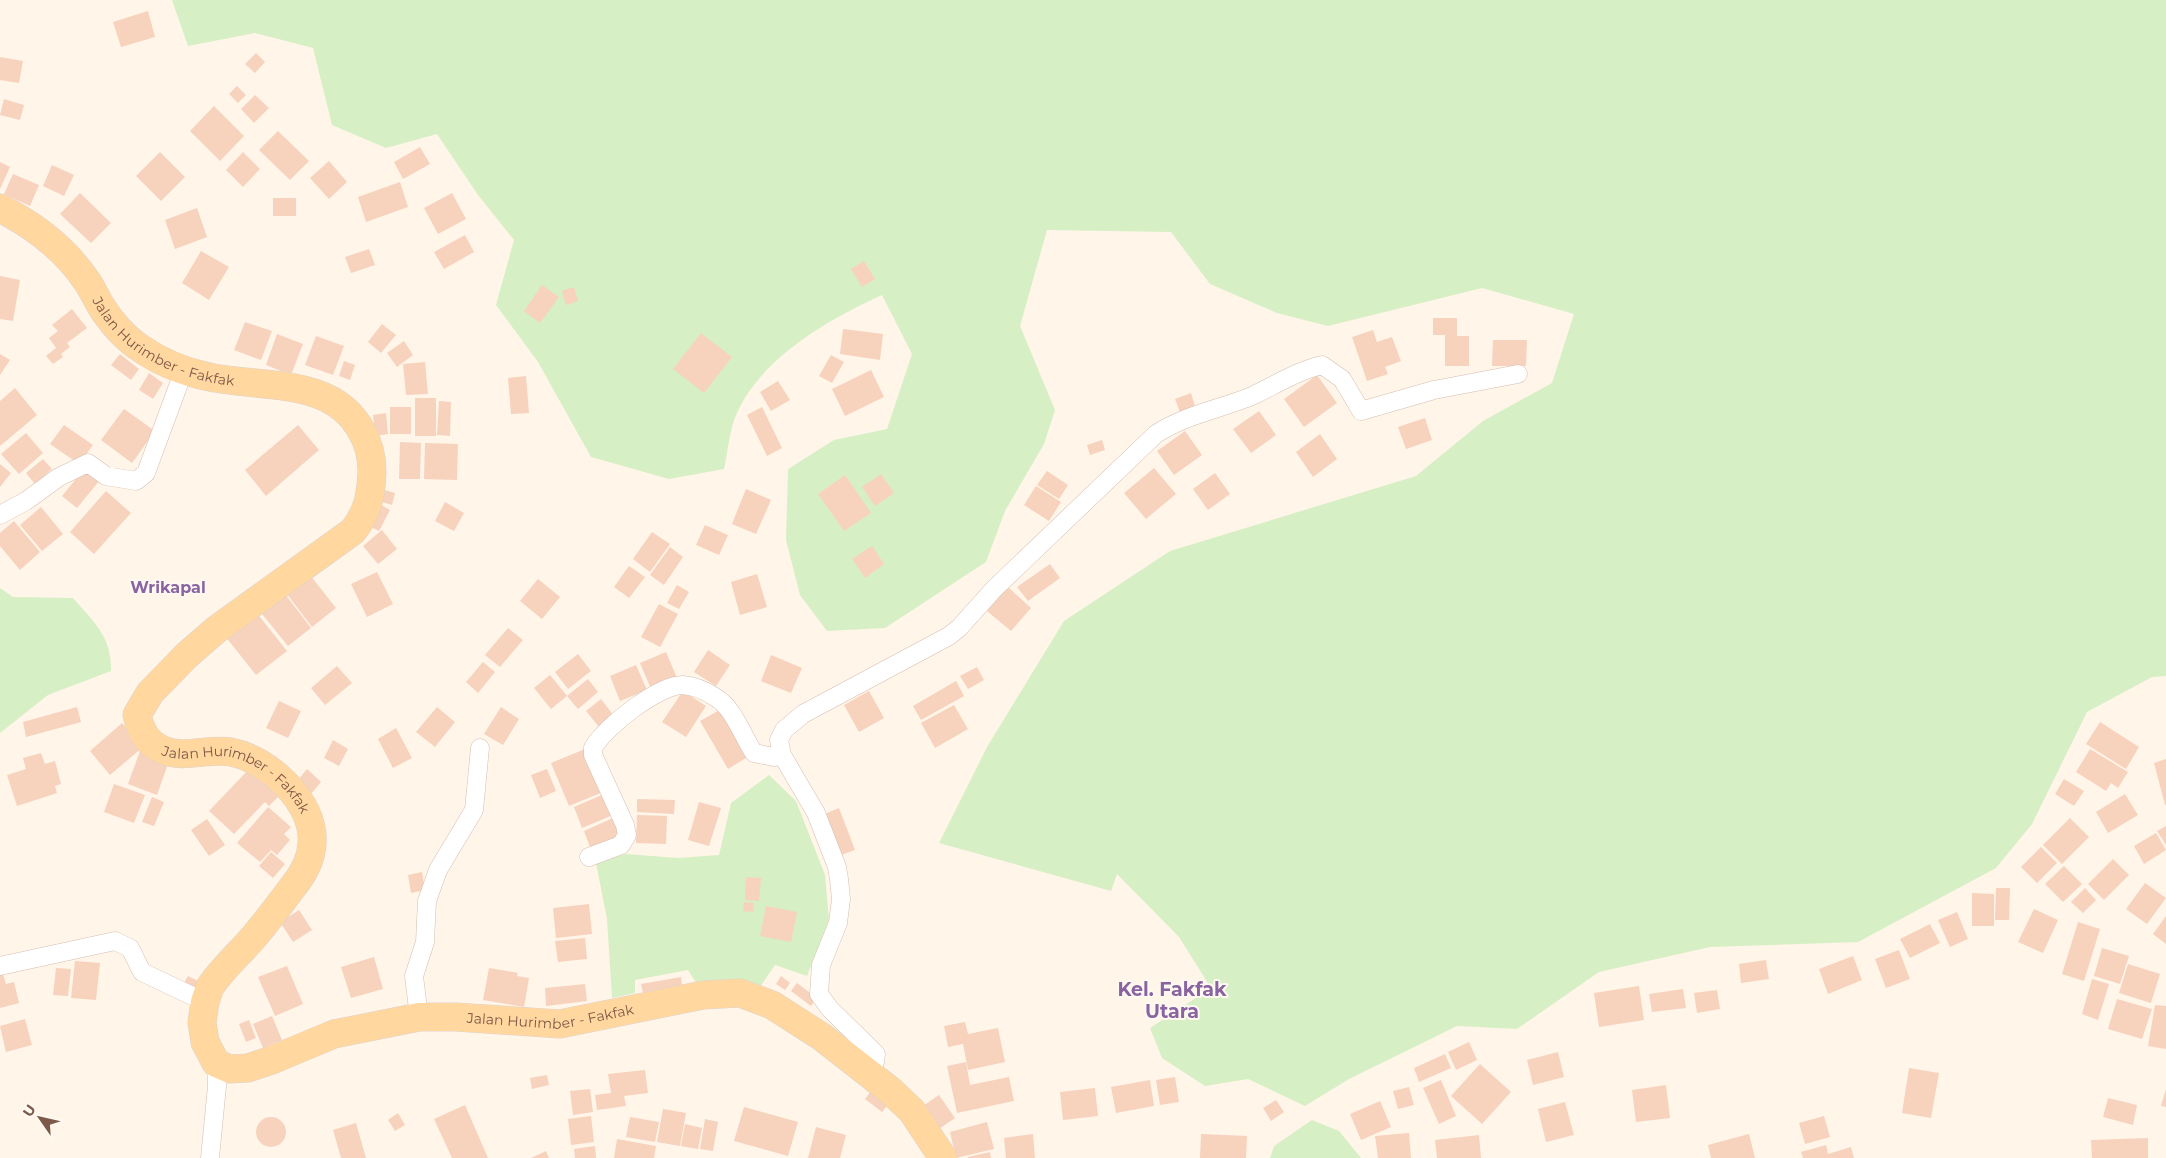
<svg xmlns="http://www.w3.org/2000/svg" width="2166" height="1158" viewBox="0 0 2166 1158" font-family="Montserrat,sans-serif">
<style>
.green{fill:#d7efc4}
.building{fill:#f7d2bd}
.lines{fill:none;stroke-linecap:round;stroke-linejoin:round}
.street-casing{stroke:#d5beaf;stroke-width:19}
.primary-casing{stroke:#ddd4cf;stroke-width:29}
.street{stroke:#fff;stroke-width:18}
.primary{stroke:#ffd79f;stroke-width:28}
.labels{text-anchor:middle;stroke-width:4;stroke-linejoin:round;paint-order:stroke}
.street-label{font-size:14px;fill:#7d5948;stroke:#fff9f1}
.quarter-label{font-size:16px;font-weight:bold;fill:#8964a0;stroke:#fff9f1}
.district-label{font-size:19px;font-weight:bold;fill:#8964a0;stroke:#fff9f1}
</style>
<rect width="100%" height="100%" fill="#fff5e9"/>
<!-- green -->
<path class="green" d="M172 0H2166V676L2152 677 2087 712 2032 824 1996 868 1858 942 1710 947 1599 972 1517 1029 1457 1026 1349 1079 1305 1106 1248 1079 1205 1086 1162 1058 1150 1028 1211 988 1179 937 1117 874 1111 891 939 843 987 747 1064 621 1170 551 1416 476 1483 421 1552 383 1574 314 1482 288 1328 326 1277 313 1210 284 1171 232 1047 230 1020 326 1055 410 1044 444 1005 511 986 562 885 628 827 631 800 595 786 540 788 469 834 440 887 429 912 354 882 295C829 319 761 358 737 413 729 430 728 452 724 469L669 479 591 457 538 362 496 305 514 240 478 195 437 134 386 148 332 125 313 48 255 33 188 46Z
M0 588 13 597 73 598C94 622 112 637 111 671L48 695 0 733Z
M769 775 796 801 825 875 829 920 807 976 775 965 760 987 697 984 688 970 635 980V993L612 998 607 919 596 863 626 854 678 858 719 855 731 803Z
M1312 1120 1339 1131 1361 1158H1270L1274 1146Z"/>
<!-- building -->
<path class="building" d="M148 11 155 37 121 47 113 22Z
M256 53 265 62 255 73 245 64Z
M0 57 23 61 19 83 0 80Z
M237 86 246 95 238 103 229 94Z
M255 95 269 108 254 123 241 109Z
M4 99 24 105 20 120 0 115Z
M214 106 244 136 220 161 190 131Z
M278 131 309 161 290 180 259 150Z
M420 147 430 164 403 179 394 162Z
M160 152 185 177 161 201 136 176Z
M243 152 260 169 243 187 226 170Z
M329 161 347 182 329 199 310 178Z
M0 162 10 167 0 189Z
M52 165 74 175 64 196 43 186Z
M13 174 39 185 30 206 4 194Z
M400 182 408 207 366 222 358 197Z
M80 193 111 223 91 243 60 214Z
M452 193 466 219 438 234 424 208Z
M273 198H296V216H273Z
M197 208 207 237 175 249 165 220Z
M465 235 474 252 444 269 434 252Z
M369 249 375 265 351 273 345 257Z
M201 251 229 267 209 300 182 283Z
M864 261 875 279 862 287 851 269Z
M0 276 20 280 13 321 0 319Z
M542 285 559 297 540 323 524 311Z
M574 287 578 301 566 305 562 291Z
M72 309 87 328 67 343 70 347 61 354 63 357 53 364 46 356 56 348 49 338 58 331 52 325Z
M1433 318H1457V336H1469V366H1445V335H1433Z
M245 322 272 331 261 360 234 350Z
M382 324 396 335 381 353 368 342Z
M843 329 883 334 880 360 840 354Z
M1373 330 1377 342 1392 337 1401 361 1385 367 1388 374 1367 381 1352 337Z
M701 333 732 357 704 393 673 369Z
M277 334 303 344 291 375 266 365Z
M316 336 344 346 333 375 305 365Z
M1493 340H1527L1526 366H1492Z
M404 341 413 355 397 367 387 353Z
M0 354 10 360 0 375Z
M120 354 139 369 131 380 111 365Z
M831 355 844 362 832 383 819 376Z
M344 361 355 365 350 380 339 376Z
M425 362 428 394 406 395 403 364Z
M871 370 884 397 845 416 832 389Z
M149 373 163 383 153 399 139 390Z
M1317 375 1337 403 1304 427 1284 399Z
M526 376 529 413 511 414 508 378Z
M778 381 790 400 771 411 760 392Z
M15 388 37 415 0 446V401Z
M1191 393 1196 410 1181 415 1175 399Z
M415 398H436V436H415Z
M439 401 451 402 450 436 437 435Z
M390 407H411V434H390Z
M762 407 782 448 767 456 747 415Z
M124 409 155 431 132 463 101 440Z
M1259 411 1276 435 1251 453 1233 429Z
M386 413 388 434 375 436 373 415Z
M1425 418 1432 440 1406 449 1398 427Z
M64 425 93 445 79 464 50 444Z
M298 425 319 450 266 496 245 470Z
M1185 431 1202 455 1174 475 1157 451Z
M26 433 43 453 19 474 1 454Z
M1320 434 1337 459 1313 477 1296 452Z
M1102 440 1105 450 1090 455 1087 445Z
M400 442 421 443 420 479H399Z
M425 443 458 444 457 480 424 479Z
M43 459 52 469 35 484 26 473Z
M0 464 11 473 0 487Z
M85 468 100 480 77 508 62 496Z
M1154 468 1176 494 1146 519 1124 493Z
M1047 471 1068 485 1059 499 1037 485Z
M1215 473 1230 494 1208 510 1193 489Z
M881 474 894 493 875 506 862 487Z
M845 475 871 513 844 531 818 494Z
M1036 486 1061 502 1049 521 1024 505Z
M746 489 771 500 756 534 732 524Z
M385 490 395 493 392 505 382 502Z
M106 491 131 513 94 554 70 532Z
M445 502 464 513 454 531 435 521Z
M378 503 390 510 379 531 367 525Z
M41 507 63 534 42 551 20 525Z
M14 521 40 552 20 570 0 546V533Z
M705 525 728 535 719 555 696 545Z
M382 530 397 549 378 564 363 546Z
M652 532 670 544 650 572 633 559Z
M872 546 884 564 865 578 852 559Z
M670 547 683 557 664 585 650 575Z
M1050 564 1060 578 1028 601 1017 587Z
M629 566 645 577 629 598 614 587Z
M306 570 336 608 312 627 283 589Z
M377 572 393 604 367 617 351 584Z
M757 574 767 607 740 615 731 582Z
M538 579 560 597 542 619 520 601Z
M677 585 689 592 679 609 667 603Z
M1008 587 1031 608 1011 631 987 611Z
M282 590 311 628 288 646 258 609Z
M659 604 678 614 660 647 641 637Z
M252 607 287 651 256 675 221 631Z
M508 628 523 640 500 667 485 655Z
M708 650 730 665 716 686 694 672Z
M666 652 677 678 651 689 640 663Z
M578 654 591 671 568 689 555 672Z
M771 655 802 668 791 693 761 681Z
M483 662 495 672 478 693 466 682Z
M636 665 647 690 620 701 610 676Z
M337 666 352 683 325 705 311 688Z
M977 667 984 680 968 689 960 676Z
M550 675 567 696 551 709 534 688Z
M588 679 598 692 578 709 567 696Z
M956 681 964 696 921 720 913 706Z
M683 691 706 706 686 737 662 722Z
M869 691 884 718 859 732 844 705Z
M601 699 614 716 599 727 586 711Z
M279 701 301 711 288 738 266 728Z
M954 705 968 729 935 748 921 723Z
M77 707 81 722 26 737 23 722Z
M437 707 455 722 435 747 416 732Z
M501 707 519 719 503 745 484 734Z
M723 708 751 755 728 769 700 721Z
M2100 722 2139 747 2126 769 2086 744Z
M122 723 143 747 110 775 90 751Z
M396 728 412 758 393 768 378 739Z
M333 740 348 749 339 766 324 758Z
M585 749 603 792 569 806 551 763Z
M2090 749 2128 772 2118 788 2111 783 2106 791 2076 772Z
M140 751 169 761 157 795 128 784Z
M41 753 45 764 55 761 61 784 55 786 57 793 17 806 7 775 26 769 23 758Z
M2166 759V805H2165L2154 763Z
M250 768 279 796 269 806 265 802 234 834 209 811Z
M307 769 321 782 311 794 297 781Z
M547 769 556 791 540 798 531 775Z
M2064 779 2084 791 2074 806 2055 794Z
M114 784 145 795 134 823 104 812Z
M604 794 613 815 582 828 574 807Z
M2125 794 2138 815 2108 833 2096 812Z
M152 797 164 802 154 826 142 822Z
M637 799 675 800 674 814 637 812Z
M699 802 721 808 709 846 688 840Z
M268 807 291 827 284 834 290 840 277 855 271 850 260 862 237 843Z
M839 808 855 850 835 857 820 816Z
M637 815 667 816 666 844 636 843Z
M613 818 621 838 591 850 584 831Z
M2070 818 2089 837 2062 864 2043 845Z
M207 819 225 845 209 856 191 830Z
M2166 826V845L2157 831Z
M2156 833 2166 850 2144 864 2134 846Z
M2041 847 2057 863 2037 883 2021 867Z
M271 852 285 864 273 878 259 866Z
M2113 859 2129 875 2104 900 2088 884Z
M2064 866 2082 884 2063 902 2045 884Z
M422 872 425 890 411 893 408 875Z
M746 877 761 878 759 901 745 900Z
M2145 883 2166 898 2147 924 2126 909Z
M1996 888H2010L2009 920H1995Z
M2085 888 2096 900 2083 913 2071 902Z
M1972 893 1994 894V926H1972Z
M744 902 754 903 753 912 743 911Z
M589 904 592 934 556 938 553 908Z
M766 906 797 912 791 942 760 936Z
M2034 909 2058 920 2043 953 2018 942Z
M299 910 312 930 293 942 280 922Z
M1957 912 1968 939 1950 947 1938 920Z
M2166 916V944L2153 934Z
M2078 922 2100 929 2084 981 2062 974Z
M1930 924 1940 943 1910 958 1900 939Z
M585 938 587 959 558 962 555 941Z
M2102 948 2129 956 2120 984 2094 976Z
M1899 950 1910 979 1886 988 1875 959Z
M1853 956 1862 980 1828 994 1819 969Z
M374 957 383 989 351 998 341 967Z
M1766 960 1769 979 1741 983 1739 964Z
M75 961 100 963 96 1000 71 998Z
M2128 964 2160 974 2151 1003 2119 993Z
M287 966 303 1004 275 1016 258 977Z
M56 968 71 969 68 996 53 995Z
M489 968 518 973 517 976 529 978 524 1007 483 1000Z
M0 971H2L6 984 14 982 19 1003 0 1008Z
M188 976 200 982 195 991 183 985Z
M781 976 790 983 785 990 776 984Z
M681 977 682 985 643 993 641 984Z
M2092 979 2109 984 2098 1020 2082 1014Z
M797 983 817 998 811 1006 791 991Z
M585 984 587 1001 546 1006 545 988Z
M1639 986 1644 1020 1599 1027 1594 993Z
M1683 989 1686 1008 1652 1012 1649 994Z
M1717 990 1720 1009 1697 1013 1694 993Z
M2117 999 2152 1009 2142 1039 2108 1029Z
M2155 1005 2166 1006V1049L2148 1046Z
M272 1016 282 1040 263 1048 253 1024Z
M25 1019 32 1045 6 1052 0 1026Z
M249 1020 256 1038 246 1042 239 1024Z
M965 1022 968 1034 998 1028 1005 1062 968 1070 963 1044 948 1047 944 1026Z
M1469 1042 1477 1060 1456 1070 1448 1052Z
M1558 1052 1564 1077 1533 1085 1527 1060Z
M1445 1054 1451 1068 1419 1082 1414 1068Z
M966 1062 970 1085 1009 1077 1014 1101 957 1113 947 1066Z
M1480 1064 1511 1092 1482 1124 1451 1096Z
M1909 1068 1939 1073 1931 1118 1902 1113Z
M645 1070 648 1093 624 1096 626 1106 597 1110 595 1095 611 1093 608 1074Z
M547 1075 549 1085 532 1089 530 1078Z
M1175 1077 1179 1102 1160 1105 1156 1080Z
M1150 1080 1154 1106 1116 1113 1111 1087Z
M1441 1080 1456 1116 1439 1124 1423 1088Z
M1666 1085 1670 1118 1636 1122 1632 1090Z
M1409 1087 1414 1105 1398 1109 1393 1091Z
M1095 1088 1098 1116 1063 1120 1060 1092Z
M590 1089 593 1112 573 1115 570 1091Z
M2166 1089V1107L2161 1106Z
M871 1091 888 1105 882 1112 865 1099Z
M939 1095 955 1118 939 1129 923 1106Z
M2108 1098 2137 1105 2133 1125 2103 1117Z
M1276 1100 1284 1112 1271 1121 1263 1108Z
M1380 1101 1391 1127 1361 1140 1350 1114Z
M1565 1102 1574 1135 1546 1142 1538 1109Z
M465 1105 488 1158H452L434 1119Z
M744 1107 798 1122 788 1156 734 1141Z
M663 1109 686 1113 680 1146 657 1142Z
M398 1113 405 1125 395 1131 388 1120Z
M591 1116 594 1142 571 1145 568 1119Z
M1824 1116 1830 1137 1805 1144 1799 1123Z
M630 1117 659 1122 655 1142 626 1137Z
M256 1132a15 15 0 1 1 30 0a15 15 0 1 1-30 0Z
M705 1119 718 1122 713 1151 700 1149Z
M987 1122 994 1149 956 1158 950 1132Z
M356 1123 366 1158H341L333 1130Z
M685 1124 702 1128 698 1149 681 1146Z
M816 1127 846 1135 840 1158H808Z
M1409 1133 1411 1158H1378L1375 1136Z
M1033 1134 1035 1158H1006L1004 1138Z
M1201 1134 1247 1136 1246 1158H1200Z
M1749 1134 1755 1158H1711L1708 1145Z
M1479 1135 1481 1158H1437L1435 1140Z
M2148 1138V1158H2092L2091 1140Z
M617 1139 656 1146 654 1158H614Z
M1826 1145 1828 1154 1851 1147 1854 1158H1803L1801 1152Z
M595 1146 596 1158H575L574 1149Z
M546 1151 549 1158H531Z
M990 1152 991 1158H968V1157Z"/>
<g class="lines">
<defs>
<path id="street" d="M0 515 26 501 59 477 88 463 106 476 136 481 146 473 184 370
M589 857 621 845 627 835 625 825 593 755V748C605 727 658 685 683 685 694 686 706 691 715 697 734 708 742 735 754 753L774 757 782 755
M0 966 115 941 130 948 142 972 205 1002
M419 1017 414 976 425 942 427 901 438 870 474 810 480 748
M868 1075 875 1062 876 1054 830 1009 819 994 821 965 838 923 841 899 839 879 837 867 816 813 782 755 779 740 784 730 803 714 949 636 959 628 994 589 1156 434C1185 415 1220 409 1252 396 1275 385 1297 371 1322 365L1342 379 1361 411 1434 390 1518 374
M210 1158 217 1086 216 1063"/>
<g id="primary">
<path id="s1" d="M0 208C33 225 65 249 86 280 92 288 96 298 101 306 110 321 125 338 140 348 159 361 182 371 205 376 257 389 333 375 362 432 369 444 372 458 372 472 371 495 368 512 353 531L217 629 187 655 150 693 137 715C141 732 147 743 163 750 184 759 209 748 231 752 268 759 316 803 312 844 311 860 302 876 292 888 279 905 266 923 252 939 238 955 222 969 210 987L205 1002 202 1022 205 1042 216 1063 230 1069 248 1068 272 1060 334 1034 419 1017H456L560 1024 703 995 740 993 772 1005 822 1037 891 1091 912 1111 943 1158"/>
</g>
</defs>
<!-- street casing -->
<use href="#street" class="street-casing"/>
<!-- primary casing -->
<use href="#primary" class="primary-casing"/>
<!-- street -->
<use href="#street" class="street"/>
<!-- primary -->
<use href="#primary" class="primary"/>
</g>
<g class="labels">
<!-- street labels -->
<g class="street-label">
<text dy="5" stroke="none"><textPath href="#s1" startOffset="218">Jalan Hurimber - Fakfak</textPath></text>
<text dy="5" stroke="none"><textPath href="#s1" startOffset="966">Jalan Hurimber - Fakfak</textPath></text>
<text dy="5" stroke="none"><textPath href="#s1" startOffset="1685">Jalan Hurimber - Fakfak</textPath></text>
</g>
<!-- quarter labels -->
<g class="quarter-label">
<text x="168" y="593">Wrikapal</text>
</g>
<!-- district labels -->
<g class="district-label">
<text x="1172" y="996">Kel. Fakfak<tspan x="1172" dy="22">Utara</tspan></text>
</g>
</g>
<!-- north arrow -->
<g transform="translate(40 1118) rotate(304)" stroke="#fff9f1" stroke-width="4" paint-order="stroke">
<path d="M0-4L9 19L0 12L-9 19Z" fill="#7d5948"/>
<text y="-8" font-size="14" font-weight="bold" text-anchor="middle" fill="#7d5948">U</text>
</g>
</svg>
